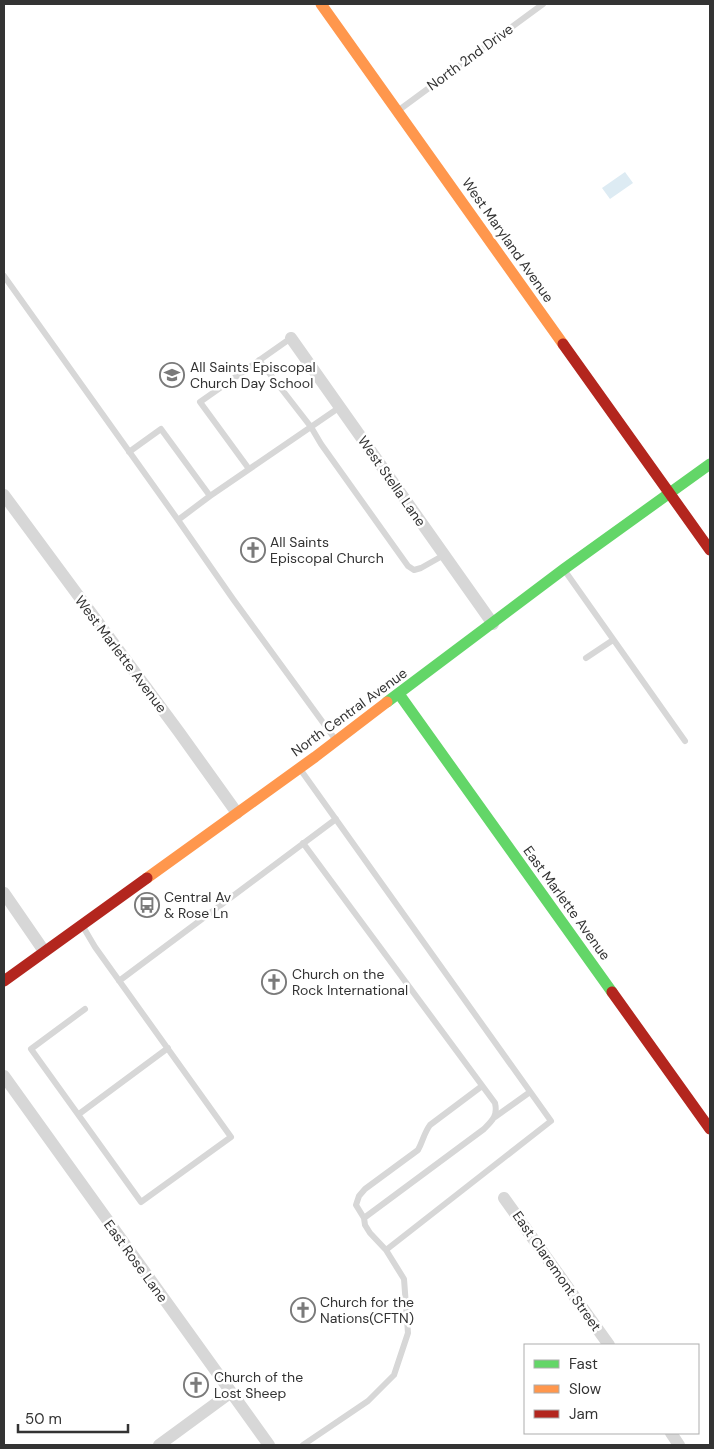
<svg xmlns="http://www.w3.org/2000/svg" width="714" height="1449" viewBox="0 0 714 1449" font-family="'DM Sans',sans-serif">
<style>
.water{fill:#ddebf3}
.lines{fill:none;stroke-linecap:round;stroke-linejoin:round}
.lane{stroke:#d7d7d7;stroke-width:6}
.street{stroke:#d7d7d7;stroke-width:12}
.fast{stroke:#63d668;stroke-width:11}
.slow{stroke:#ff974d;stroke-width:11}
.jam{stroke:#b3261e;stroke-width:11}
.labels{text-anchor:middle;stroke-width:5;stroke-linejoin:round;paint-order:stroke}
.street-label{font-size:14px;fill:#333;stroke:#fff}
.poi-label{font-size:14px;fill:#333;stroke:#fff;text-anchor:start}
</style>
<rect width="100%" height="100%" fill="#fff"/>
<!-- water -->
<path class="water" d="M625 172 633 183 610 199 602 188Z"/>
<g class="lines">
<!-- lane -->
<path class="lane" d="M399 110 543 4
M4 276 178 520
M259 360 311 427 321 444 408 566 414 570 421 568 444 555
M129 452 161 429 210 496
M249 469 200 402 291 338
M565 571 685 741
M586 658 613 640
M335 739 233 599 178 520 210 496 340 407
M300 769 551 1121 386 1250
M303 843 495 1103C498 1116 492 1121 484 1129L364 1218 365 1225 370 1233 386 1250 404 1279 408 1333 394 1375 368 1401 303 1445
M82 925 95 947 231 1137 141 1202 31 1049 85 1009
M119 981 336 819
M79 1114 168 1048
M495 1117 530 1092
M364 1218 356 1205 359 1196 365 1189 418 1150C423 1141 424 1133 430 1125L482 1086"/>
<!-- street -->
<path class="street" d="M291 338 493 624
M4 495 179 732 237 813
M4 893 44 951
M4 1076 269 1445
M504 1198 609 1345
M671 1433 679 1445
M159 1445 230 1393"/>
<!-- fast -->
<path class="fast" d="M399 694 612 992
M387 702 564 569 710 464"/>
<!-- slow -->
<path class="slow" d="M321 4 563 344
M147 878 315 757 387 702"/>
<!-- jam -->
<path class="jam" d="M563 344 710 550
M4 981 147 878
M612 992 710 1129"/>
</g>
<!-- icons -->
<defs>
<symbol id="school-ring" viewBox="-11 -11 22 22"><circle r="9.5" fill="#fff" stroke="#7a7a7a" stroke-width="1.5"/><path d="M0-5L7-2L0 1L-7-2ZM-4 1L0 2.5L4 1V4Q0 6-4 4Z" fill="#7a7a7a"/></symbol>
<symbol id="church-ring" viewBox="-11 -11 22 22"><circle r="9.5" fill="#fff" stroke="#7a7a7a" stroke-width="1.5"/><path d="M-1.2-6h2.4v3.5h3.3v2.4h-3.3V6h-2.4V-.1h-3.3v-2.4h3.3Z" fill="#7a7a7a"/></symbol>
<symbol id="bus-ring" viewBox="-11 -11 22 22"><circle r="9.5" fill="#fff" stroke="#7a7a7a" stroke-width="1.5"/><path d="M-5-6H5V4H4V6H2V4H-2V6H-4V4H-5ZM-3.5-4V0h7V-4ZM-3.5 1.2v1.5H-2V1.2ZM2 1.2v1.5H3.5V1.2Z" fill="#7a7a7a"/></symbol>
</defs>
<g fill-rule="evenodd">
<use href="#school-ring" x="158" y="361" width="28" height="28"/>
<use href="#church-ring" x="239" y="536" width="28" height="28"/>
<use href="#bus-ring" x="133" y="891" width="28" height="28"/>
<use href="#church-ring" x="260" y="968" width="28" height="28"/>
<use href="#church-ring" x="289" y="1296" width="28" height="28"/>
<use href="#church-ring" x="182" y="1371" width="28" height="28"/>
</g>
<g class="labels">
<!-- street labels -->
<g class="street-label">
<text transform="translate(470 57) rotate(-36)" y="5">North 2nd Drive</text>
<text transform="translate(508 240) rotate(55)" y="5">West Maryland Avenue</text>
<text transform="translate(392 481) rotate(55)" y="5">West Stella Lane</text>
<text transform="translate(121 654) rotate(53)" y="5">West Marlette Avenue</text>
<text transform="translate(349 712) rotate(-36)" y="5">North Central Avenue</text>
<text transform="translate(567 903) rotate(54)" y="5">East Marlette Avenue</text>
<text transform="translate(136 1261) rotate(54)" y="5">East Rose Lane</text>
<text transform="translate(557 1271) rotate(55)" y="5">East Claremont Street</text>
</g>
<!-- poi labels -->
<g class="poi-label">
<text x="190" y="372">All Saints Episcopal<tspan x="190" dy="16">Church Day School</tspan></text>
<text x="270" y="547">All Saints<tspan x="270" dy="16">Episcopal Church</tspan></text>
<text x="164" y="902">Central Av<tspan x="164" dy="16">&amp; Rose Ln</tspan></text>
<text x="292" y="979">Church on the<tspan x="292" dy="16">Rock International</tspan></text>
<text x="320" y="1307">Church for the<tspan x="320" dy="16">Nations(CFTN)</tspan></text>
<text x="214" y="1382">Church of the<tspan x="214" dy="16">Lost Sheep</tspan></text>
</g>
</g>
<!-- border -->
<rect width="714" height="1449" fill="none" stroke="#333333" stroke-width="10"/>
<!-- legend -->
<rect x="524" y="1344" width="175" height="90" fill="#ffffff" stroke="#adadad"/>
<rect x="534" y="1360" width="25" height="8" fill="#63d668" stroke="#adadad"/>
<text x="569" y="1369" font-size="15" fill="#333333">Fast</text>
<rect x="534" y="1385" width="25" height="8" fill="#ff974d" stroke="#adadad"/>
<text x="569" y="1394" font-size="15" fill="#333333">Slow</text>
<rect x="534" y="1410" width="25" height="8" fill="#b3261e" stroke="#adadad"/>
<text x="569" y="1419" font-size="15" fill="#333333">Jam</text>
<!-- scale -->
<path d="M18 1424v8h110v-8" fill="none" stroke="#333333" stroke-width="2.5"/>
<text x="25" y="1424" font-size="15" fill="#333333" stroke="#ffffff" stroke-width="4" paint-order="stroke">50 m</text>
</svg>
